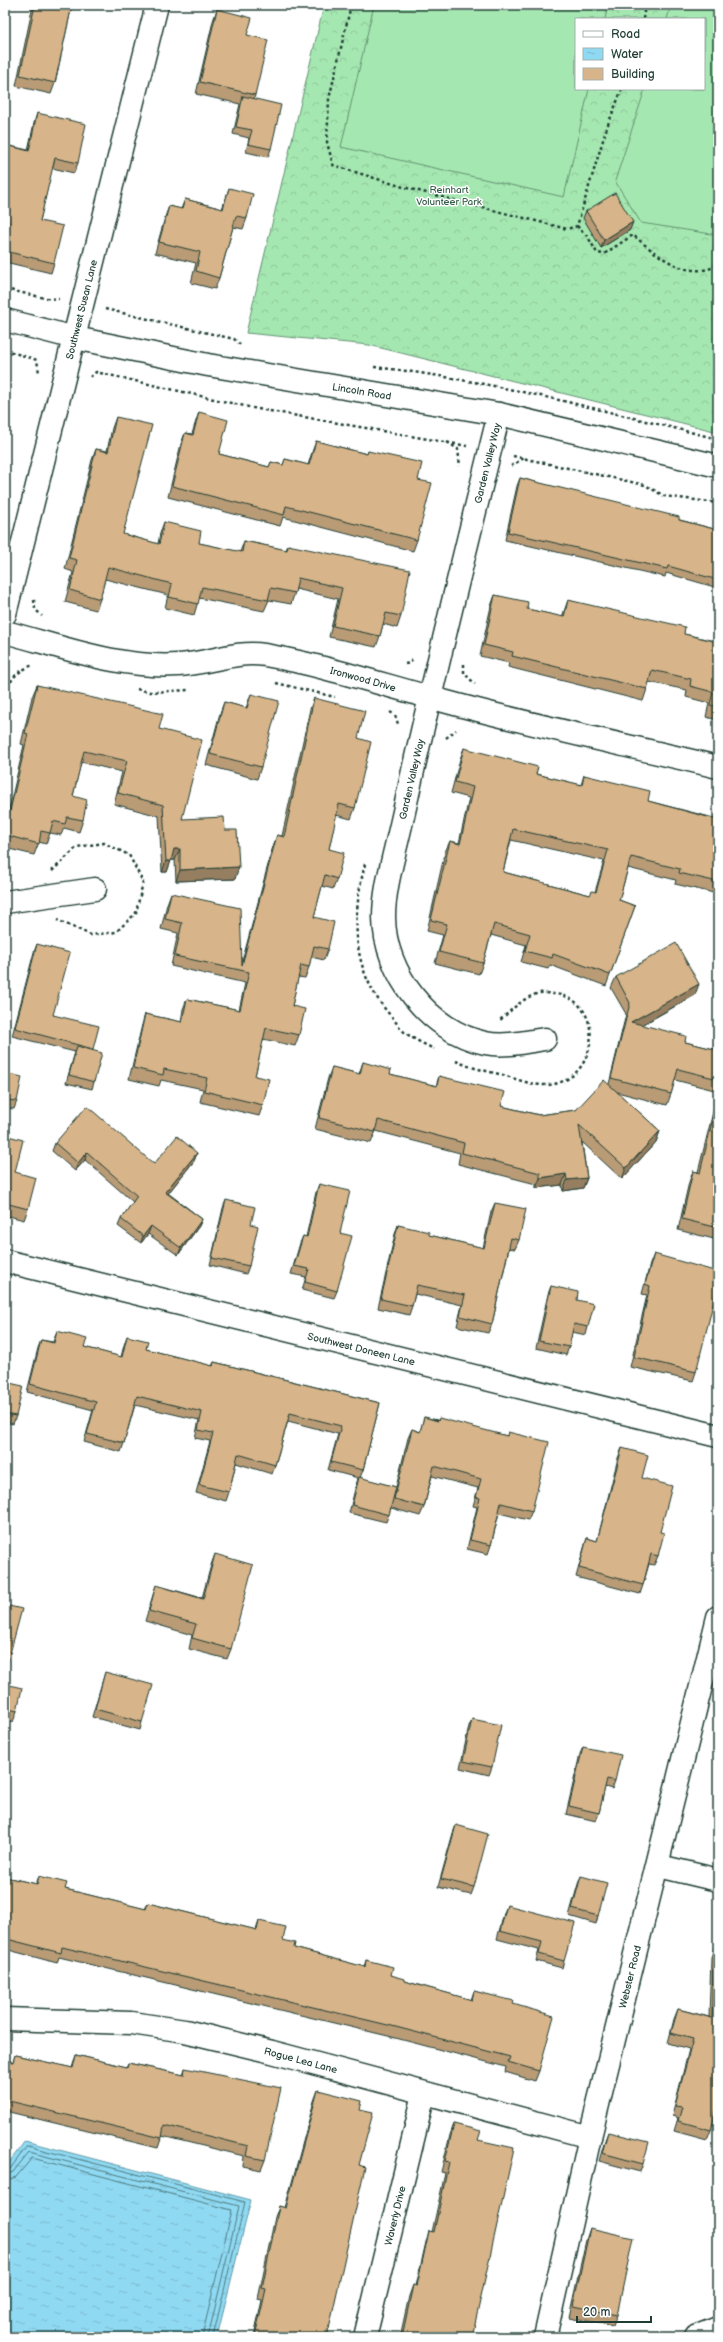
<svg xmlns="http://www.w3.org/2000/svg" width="723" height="2342" viewBox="0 0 723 2342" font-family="'Balsamiq Sans',sans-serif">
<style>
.forest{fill:url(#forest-crowns);stroke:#629272;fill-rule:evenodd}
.garden{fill:#a5e7b1;stroke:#629272}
.water{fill:url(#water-ripples);stroke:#639ba6}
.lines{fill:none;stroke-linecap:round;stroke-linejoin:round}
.shore{stroke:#4c7b80;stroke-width:1}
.street-casing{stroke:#1f3d34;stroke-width:25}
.secondary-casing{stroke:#1f3d34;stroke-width:25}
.path{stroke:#1f3d34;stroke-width:2.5;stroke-dasharray:3 3;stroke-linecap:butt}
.street{stroke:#fff;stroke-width:22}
.secondary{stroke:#fff;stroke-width:22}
.wall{fill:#b99b76;stroke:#1f3d34;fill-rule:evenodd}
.shaded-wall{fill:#967e60;stroke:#1f3d34}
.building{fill:#d7b489;stroke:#1f3d34;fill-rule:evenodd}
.labels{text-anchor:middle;stroke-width:3;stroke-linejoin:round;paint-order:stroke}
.park-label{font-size:10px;fill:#3a5f4d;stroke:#fff}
.street-label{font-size:10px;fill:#1f3d34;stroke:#fff}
</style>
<defs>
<pattern id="forest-crowns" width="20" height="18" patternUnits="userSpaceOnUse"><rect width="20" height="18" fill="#a5e7b1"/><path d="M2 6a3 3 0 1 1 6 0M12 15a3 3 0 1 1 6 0" fill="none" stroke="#8ec799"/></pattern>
<pattern id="water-ripples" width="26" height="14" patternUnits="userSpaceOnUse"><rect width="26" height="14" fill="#90d9f2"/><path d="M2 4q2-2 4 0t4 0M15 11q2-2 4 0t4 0" fill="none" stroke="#7cbbd0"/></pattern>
</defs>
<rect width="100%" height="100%" fill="#fff"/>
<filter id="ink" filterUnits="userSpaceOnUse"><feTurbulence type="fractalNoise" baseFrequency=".025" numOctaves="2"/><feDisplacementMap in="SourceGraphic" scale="8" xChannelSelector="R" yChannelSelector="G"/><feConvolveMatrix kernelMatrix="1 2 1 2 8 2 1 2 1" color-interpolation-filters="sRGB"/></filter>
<g filter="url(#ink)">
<!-- forest -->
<path class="forest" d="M324 5H718V432L369 345 246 333ZM576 19H704V89H576Z"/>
<!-- garden -->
<path class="garden" d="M374 5H608L605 19H576V89H589L564 197 341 147Z
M671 5H718V235L641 223 615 181 645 89H704V19H667Z"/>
<!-- water -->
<path class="water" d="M25 2141 251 2200 217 2337H5V2168Z"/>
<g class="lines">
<!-- shore -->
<path class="shore" d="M5 2170 10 2169 27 2146 245 2202 213 2337
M5 2175 13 2172 29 2152 239 2206 208 2337
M5 2181 16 2177 32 2158 232 2210 202 2337"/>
<defs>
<g id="street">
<path d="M499 414C470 531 441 648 414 766 408 794 402 822 395 850 390 871 384 895 384 917 384 973 430 1032 485 1043 504 1047 526 1042 545 1039"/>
<path id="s1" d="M5 614 157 5"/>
<path id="s2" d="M5 632C60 646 120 669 178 665 207 664 236 650 265 655 321 665 374 682 429 697 524 724 622 744 718 767"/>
<path d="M5 902 95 889"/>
<path id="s3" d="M5 1261 718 1436"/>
<path d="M659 1866 718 1880"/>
<path id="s4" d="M5 2019 131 2023 185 2031 272 2052 590 2137"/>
<path id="s5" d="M365 2337 424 2094"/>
<path id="s6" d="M545 2337 590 2137 718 1617"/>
<path d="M695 2337 718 2328"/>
</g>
<g id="secondary">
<path id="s7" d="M5 320 75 338 208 365 499 414 718 466"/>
</g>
</defs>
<!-- street casing -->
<use href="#street" class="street-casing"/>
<!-- secondary casing -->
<use href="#secondary" class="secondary-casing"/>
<!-- path -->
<path class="path" d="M351 5 329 99 327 142 333 165 403 187 567 229 577 226 607 127 622 89
M643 19 645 5
M577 226 588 237 597 253 604 254 633 235C656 254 687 282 718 265
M5 289 45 298 59 299
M105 309 234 339 242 346
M5 350 37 360 39 373
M374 367C491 380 604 411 718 439
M90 377 96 372 253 408 467 446
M447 442 458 449 460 466
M513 456 645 485 664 496 718 503
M511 466 524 458
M34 600 35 609 42 616
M405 664 410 663 413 659
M464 664V673L475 684
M276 683 335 697
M137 689 150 692 189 690
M5 699C10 679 14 673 33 665
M390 712 395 715 398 724
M446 738 456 730
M365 864C351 920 351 971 391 1016 397 1023 402 1032 410 1036 417 1041 426 1045 434 1049
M52 871 77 847 104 843 129 855 143 882 136 913 116 932 91 935 57 920
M456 1061C471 1068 487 1071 503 1075 516 1079 534 1086 547 1085 600 1082 607 1000 555 994 550 994 544 992 540 993 523 997 513 1009 500 1020"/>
<!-- street -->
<use href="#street" class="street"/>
<!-- secondary -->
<use href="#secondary" class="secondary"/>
</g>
<!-- wall -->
<path class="wall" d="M33 5H72L55 83 51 94 16 86Z
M217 9 247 35 255 95 254 99 271 149 268 157 246 152 249 138 233 134 240 104 196 94 213 21Z
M37 113 78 163 74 173 52 168 40 221 54 263 51 273 5 262V235L6 232 5 231V163L10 146 28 150 34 123Z
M229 188 247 218 243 229 233 227 219 278 215 289 191 283 196 263 155 253 165 217 169 206 181 209 185 199 222 209Z
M586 211 630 230 601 248 583 218Z
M199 412 219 454 269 467 271 462 283 465 285 459 308 465 312 452 316 441 367 454 368 451 418 480 417 540 413 551 283 517 280 526 168 497 181 444 185 433 192 434 195 424Z
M116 417 123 534 158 544 160 533 164 522 199 543 240 552 244 541 286 550 288 545 401 616 397 628 383 624 380 636 376 647 329 637 338 599 296 589 291 604 269 600 264 611 199 598 194 615 165 608 168 595 105 579 100 599 96 610 65 602 73 572 65 569 92 460 96 449 107 451 112 428Z
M520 478 718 530V588L666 573 665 577 505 540 517 486Z
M495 595 527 609 562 617 568 600 684 634 718 642V720L706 717 709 703 686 697 687 690 649 682 647 689 643 701 508 667 509 663 480 656 491 606Z
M37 685 159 729 182 819 225 830 235 879 176 881 175 860H171L167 872H162L159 816 114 804 122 772 81 762 73 796 83 820 79 832 64 828 61 835 50 833 46 844 39 842 34 855 5 848V826L24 745 21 744 32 697Z
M251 694 261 767 257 779 206 765 220 713 224 702 246 708Z
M314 698 358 738 355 808 351 819 336 815 329 849 337 879 333 889 322 886 314 917 328 949 324 960 311 957 309 967 305 978 298 977 292 1006 299 1035 295 1046 263 1039 255 1076 263 1105 259 1116 200 1102 203 1089 161 1080 159 1086 129 1079 142 1025 145 1014 181 1022 183 1009 187 999 239 1010 245 983 171 966 178 933 161 929 167 904 171 893 242 962 273 846 277 835 282 836 310 709Z
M464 748 536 774 581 785 584 775 648 801 714 818 717 809H718V894L675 884 676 880 628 868 619 900 635 906 606 986 550 965 548 969 521 962 526 945 491 935 483 963 479 974 435 963 443 935 427 931 445 852 450 841 459 843 469 798 451 793 460 759ZM511 840 604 861 595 892 590 895 503 872Z
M37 944 53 1015 93 1049V1051L94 1082 92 1089 66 1083 75 1052 12 1036 34 952Z
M616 977 695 995 642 1025 685 1042 718 1050V1091L675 1080 671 1094 667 1105 617 1092 660 1131 656 1142 622 1179 582 1142 587 1178 583 1188 563 1191 562 1185 536 1188V1184L458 1164 460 1153 376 1131 371 1143 315 1129 328 1078 332 1067 359 1074 363 1062 390 1074 436 1086 439 1076 501 1106 539 1115 576 1110 609 1084 626 1014 611 988Z
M5 1073 17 1101 14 1109 5 1108Z
M718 1092V1240L678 1230 689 1182 693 1171 698 1172Z
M5 1135 15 1172 28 1209 24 1220 5 1215Z
M55 1143 154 1164 197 1153 194 1161 168 1193 202 1219 199 1226 178 1255 148 1234 141 1243 118 1226 121 1219 133 1202 85 1160 75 1171 52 1151Z
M319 1184 340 1233 337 1291 334 1298 302 1290 306 1277 291 1274 300 1243 303 1236 306 1237 316 1192Z
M226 1200 251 1224 249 1266 246 1274 210 1265 223 1208Z
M495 1203 519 1240 515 1249 509 1248 492 1324 488 1333 457 1326 462 1305 415 1294 412 1306 409 1315 378 1308 395 1234 398 1225 429 1235 483 1248 491 1212Z
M654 1254 696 1372 693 1381 630 1367 647 1295 642 1294 650 1264Z
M551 1286 577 1300 588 1327 586 1335 572 1332 569 1347 566 1355 536 1348 548 1294Z
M57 1331 84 1347 121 1357 124 1345 127 1336 146 1349 212 1366 214 1362 380 1403 363 1470 360 1478 396 1487 408 1438 412 1429 420 1432 424 1417 507 1436 508 1432 532 1511 528 1520 499 1513 491 1545 488 1554 467 1549 477 1507 473 1506 478 1488 432 1476 424 1507 420 1516 391 1508 386 1522 349 1513 356 1485 358 1478 328 1470 338 1434 288 1421 275 1465 272 1474 236 1463 229 1492 226 1501 196 1493 210 1441 195 1438 199 1420 135 1405 124 1443 121 1452 84 1442 93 1410 27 1392 38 1348 41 1340 53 1342Z
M5 1382 16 1416 13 1424 5 1422Z
M622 1448 642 1478 660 1532 658 1556 654 1565 649 1564 643 1585 640 1594 576 1577 584 1548 587 1538 597 1541 618 1458Z
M215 1554 231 1649 227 1659 189 1649 192 1635 145 1621 156 1585 202 1598 211 1565Z
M105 1672 142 1722 140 1730 92 1717Z
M5 1684 17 1711 13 1722 5 1720Z
M472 1719 492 1767 489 1775 460 1768 469 1726Z
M583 1747 615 1781 612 1789 605 1787 599 1813 596 1821 566 1814 580 1754Z
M456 1825 474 1887 471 1895 438 1887 453 1833Z
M39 1876 65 1889 145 1909 148 1903 256 1930 259 1921 294 1948 364 1967 366 1960 391 1975 404 1981 471 2000 474 1991 513 2004 539 2071 535 2081 505 2072 506 2067 388 2036 59 1957 57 1963 5 1949V1877L36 1884Z
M581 1876 598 1916 596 1924 569 1916 578 1884Z
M507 1905 564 1961 562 1968 536 1961 539 1950 497 1939 504 1913Z
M714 1948 711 2130 707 2140 674 2131 678 2118 672 2116 689 2049 668 2043 674 2019 678 2009 709 2017 711 1958Z
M15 2055 72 2068 76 2055 126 2067 128 2063 183 2075 185 2068 265 2160 261 2170 243 2166 244 2156 162 2136 158 2148 5 2111V2060L13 2062Z
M318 2090 360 2110 359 2165 327 2337H254L262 2300 258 2299 275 2217 279 2206 285 2208 314 2101Z
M454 2124 478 2140 472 2337H400L409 2296 413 2285 416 2286 426 2242 429 2231 432 2232 445 2173 441 2172 450 2135Z
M608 2132 643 2164 640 2172 599 2161 605 2140Z
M590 2228 617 2315 613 2326 569 2317 586 2240Z"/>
<!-- shaded-wall -->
<path class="shaded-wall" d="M633 222 630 230 601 248 604 240Z
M174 849H180L175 860H170Z
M166 861H171L167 872H162Z
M239 867 235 879 176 881 180 870Z
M699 984 695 995 627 1033 631 1022Z
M660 1131 656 1142 622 1179 626 1168Z
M87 1152 85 1160 75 1171 78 1163Z
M197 1153 194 1161 163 1200 165 1192Z
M566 1174 562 1185 536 1188 540 1178Z
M587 1178 583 1188 563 1191 567 1180Z
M202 1219 199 1226 178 1255 181 1248Z
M151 1226 148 1234 141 1243 143 1236Z"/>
<!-- building -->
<path class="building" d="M35 5H72L55 83 20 75Z
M217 9 252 18 247 35 268 40 255 95 200 82Z
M243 96 281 105 271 149 248 144 252 130 236 127Z
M37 113 86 124 78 163 55 158 40 221 63 226 54 263 5 251V240L9 221 5 220V163H7L10 146 29 151Z
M229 188 253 194 247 218 236 216 219 278 196 271 200 252 159 242 169 206 182 209 185 199 223 209Z
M615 193 633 222 604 240 586 211Z
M199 412 228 420 219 454 269 467 271 462 283 465 285 459 309 465 316 441 367 454 368 451 422 463 418 480 432 483 417 540 286 506 284 515 172 486 185 433 193 435Z
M116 417 152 425 123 534 159 544 164 522 201 531 199 543 242 552 244 541 287 550 288 545 410 570 401 616 386 613 380 636 333 626 342 588 298 578 295 593 271 588 268 600 202 587 198 604 169 597 172 584 108 567 100 599 70 590 77 560 69 558 96 449 108 452Z
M520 478 679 517V520L718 530V580L668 566 667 569 508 532Z
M495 595 528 602 527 609 564 617 568 600 685 627 684 634 718 642V707L710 705 713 692 690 686 691 679 652 670 647 689 512 656 513 652 484 645Z
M37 685 163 714 159 729 202 740 182 819 224 817 225 830H237L239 867 180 870V849H174L171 861H166L163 805 118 793 127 761 84 751 73 796 87 800 83 820 67 817 65 824 53 821 50 833 41 831 39 844 5 835V832L28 734 25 733Z
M251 694 279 701 261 767 210 754 224 702 247 708Z
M314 698 365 711 358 738 371 742 355 808 339 804 329 849 344 853 337 879 325 875 314 917 334 922 328 949 314 946 309 967 301 965 292 1006 305 1009 299 1035 266 1028 255 1076 269 1079 263 1105 204 1091 207 1078 164 1069 163 1075 133 1068 145 1014 182 1022 187 999 240 1010 249 972 175 956 182 923 165 919 171 893 240 908 242 965 277 835 284 837Z
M464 748 538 767 536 774 582 785 584 775 650 791 648 801 715 819 717 809H718V882L679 873 680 869 631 857 619 900 635 906 610 975 553 954 552 958 525 951 530 934 494 924 483 963 439 952 447 924 431 920 450 841 460 844 473 787 455 782ZM513 829 608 850 596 892 592 891 590 895 503 872Z
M676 943 699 984 631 1022 686 1036 685 1042 718 1050V1079L678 1069 671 1094 611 1078 630 1003 616 977Z
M37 944 70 953 53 1015 99 1026 93 1049 15 1028Z
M77 1046 102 1053 94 1082 69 1075Z
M363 1062 391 1070 390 1074 437 1086 439 1076 505 1092 501 1106 539 1115 576 1110 604 1080 660 1131 626 1168 579 1125 587 1178 567 1180 566 1174 540 1178V1173L462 1153 464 1143 378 1120 375 1132 319 1118 332 1067 360 1074Z
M5 1073 22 1077 17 1101 5 1100Z
M718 1097V1228L682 1219 693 1171 700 1173Z
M87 1106 154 1164 177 1136 197 1153 165 1192 202 1219 181 1248 151 1226 143 1236 121 1219 137 1196 87 1152 78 1163 55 1143Z
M5 1135 23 1140 15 1172 36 1178 28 1209 5 1203Z
M319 1184 350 1191 340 1233 352 1236 337 1291 305 1282 309 1269 294 1266 303 1236 307 1237Z
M226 1200 255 1207 251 1224 258 1226 249 1266 212 1258Z
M495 1203 526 1209 519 1240 511 1238 492 1324 460 1316 465 1295 417 1285 412 1306 381 1299 398 1225 429 1232V1235L484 1248Z
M654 1254 718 1272V1284L696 1372 634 1357 650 1286 645 1284Z
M551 1286 578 1292 577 1300 594 1304 588 1327 574 1324 569 1347 539 1341Z
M57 1331 87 1339 84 1347 122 1357 127 1336 148 1341 146 1349 213 1366 214 1362 380 1403 363 1470 331 1462 341 1426 290 1413 275 1465 238 1454 229 1492 199 1485 213 1433 198 1430 202 1412 137 1396 124 1443 87 1434 96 1402 30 1384 41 1340 54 1343Z
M5 1382 23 1386 16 1416 5 1414Z
M424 1417 438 1421 439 1418 507 1436 508 1432 549 1442 532 1511 501 1503 491 1545 470 1540 480 1498 476 1497 481 1479 434 1466 424 1507 394 1499 412 1429 420 1432Z
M622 1448 648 1455 642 1478 672 1486 660 1532 664 1533 658 1556 651 1554 643 1585 579 1568 587 1538 597 1541Z
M359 1477 396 1487 389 1515 352 1505Z
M215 1554 253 1565 231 1649 192 1638 196 1624 149 1611 156 1585 203 1599Z
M5 1605 22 1609 5 1672Z
M105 1672 153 1685 142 1722 95 1709Z
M5 1684 22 1688 17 1711 5 1708Z
M472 1719 501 1725 492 1767 463 1761Z
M583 1747 621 1755 615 1781 607 1779 599 1813 569 1806Z
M456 1825 488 1834 474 1887 441 1879Z
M39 1876 67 1883 65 1889 146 1909 148 1903 257 1930 259 1921 286 1927 283 1940 295 1943 294 1948 365 1967 366 1960 393 1967 391 1975 404 1979V1981L472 2000 474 1991 514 2001 513 2004 554 2016 539 2071 508 2062 510 2057 392 2026 62 1947 61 1953 7 1939 5 1946V1877L37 1884Z
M581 1876 607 1883 598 1916 572 1909Z
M507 1905 575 1923 564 1961 539 1954 542 1942 500 1931Z
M714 1948H718V2103L711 2130 678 2121 682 2107 675 2106 693 2039 671 2033 678 2009 712 2018Z
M15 2055 73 2068 76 2055 127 2067 128 2063 184 2075 185 2068 281 2088 265 2160 246 2156 248 2146 164 2125 162 2138 5 2100V2060L13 2062Z
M318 2090 362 2101 360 2110 373 2113 359 2165 365 2167 327 2337H255L266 2289 262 2288 279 2206 286 2208Z
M454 2124 481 2131 478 2140 514 2148 472 2337H402L413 2285 417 2286 429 2231 434 2232 449 2162 445 2161Z
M608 2132 649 2142 643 2164 602 2153Z
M590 2228 633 2238 617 2315 573 2306Z"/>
</g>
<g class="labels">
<!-- park labels -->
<g class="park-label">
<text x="449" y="193">Reinhart<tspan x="449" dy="12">Volunteer Park</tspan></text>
</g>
<!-- street labels -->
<g class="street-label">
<text dy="4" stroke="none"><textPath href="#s1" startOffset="314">Southwest Susan Lane</textPath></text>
<text dy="4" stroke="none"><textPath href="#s7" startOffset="364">Lincoln Road</textPath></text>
<text transform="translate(487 463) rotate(-76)" y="4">Garden Valley Way</text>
<text dy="4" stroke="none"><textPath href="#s2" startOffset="366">Ironwood Drive</textPath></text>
<text transform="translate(411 779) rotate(-77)" y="4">Garden Valley Way</text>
<text dy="4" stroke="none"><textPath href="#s3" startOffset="367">Southwest Doneen Lane</textPath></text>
<text dy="4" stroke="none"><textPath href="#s6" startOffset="370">Webster Road</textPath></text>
<text dy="4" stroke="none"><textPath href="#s4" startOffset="300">Rogue Lea Lane</textPath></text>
<text dy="4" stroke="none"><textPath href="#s5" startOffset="125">Waverly Drive</textPath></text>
</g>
</g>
<!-- margin -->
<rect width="723" height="2342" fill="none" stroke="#fff" stroke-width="20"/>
<rect x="10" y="10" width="703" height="2322" fill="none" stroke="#1f3d34" stroke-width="1.5" filter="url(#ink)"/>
<!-- legend -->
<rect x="575" y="18" width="130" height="72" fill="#ffffff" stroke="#a5b1ae"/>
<rect x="583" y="31" width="20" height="6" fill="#ffffff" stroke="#a5b1ae"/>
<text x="611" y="38" font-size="12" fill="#1f3d34">Road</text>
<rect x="583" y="48" width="20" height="12" fill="url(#water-ripples)" stroke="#a5b1ae"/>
<text x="611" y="58" font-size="12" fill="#1f3d34">Water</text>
<rect x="583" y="68" width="20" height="12" fill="#d7b489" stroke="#a5b1ae"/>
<text x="611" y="78" font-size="12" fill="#1f3d34">Building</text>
<!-- scale -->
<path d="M577 2316v6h74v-6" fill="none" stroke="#1f3d34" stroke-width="2"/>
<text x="583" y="2316" font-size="12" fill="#1f3d34" stroke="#ffffff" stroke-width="3" paint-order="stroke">20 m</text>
</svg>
